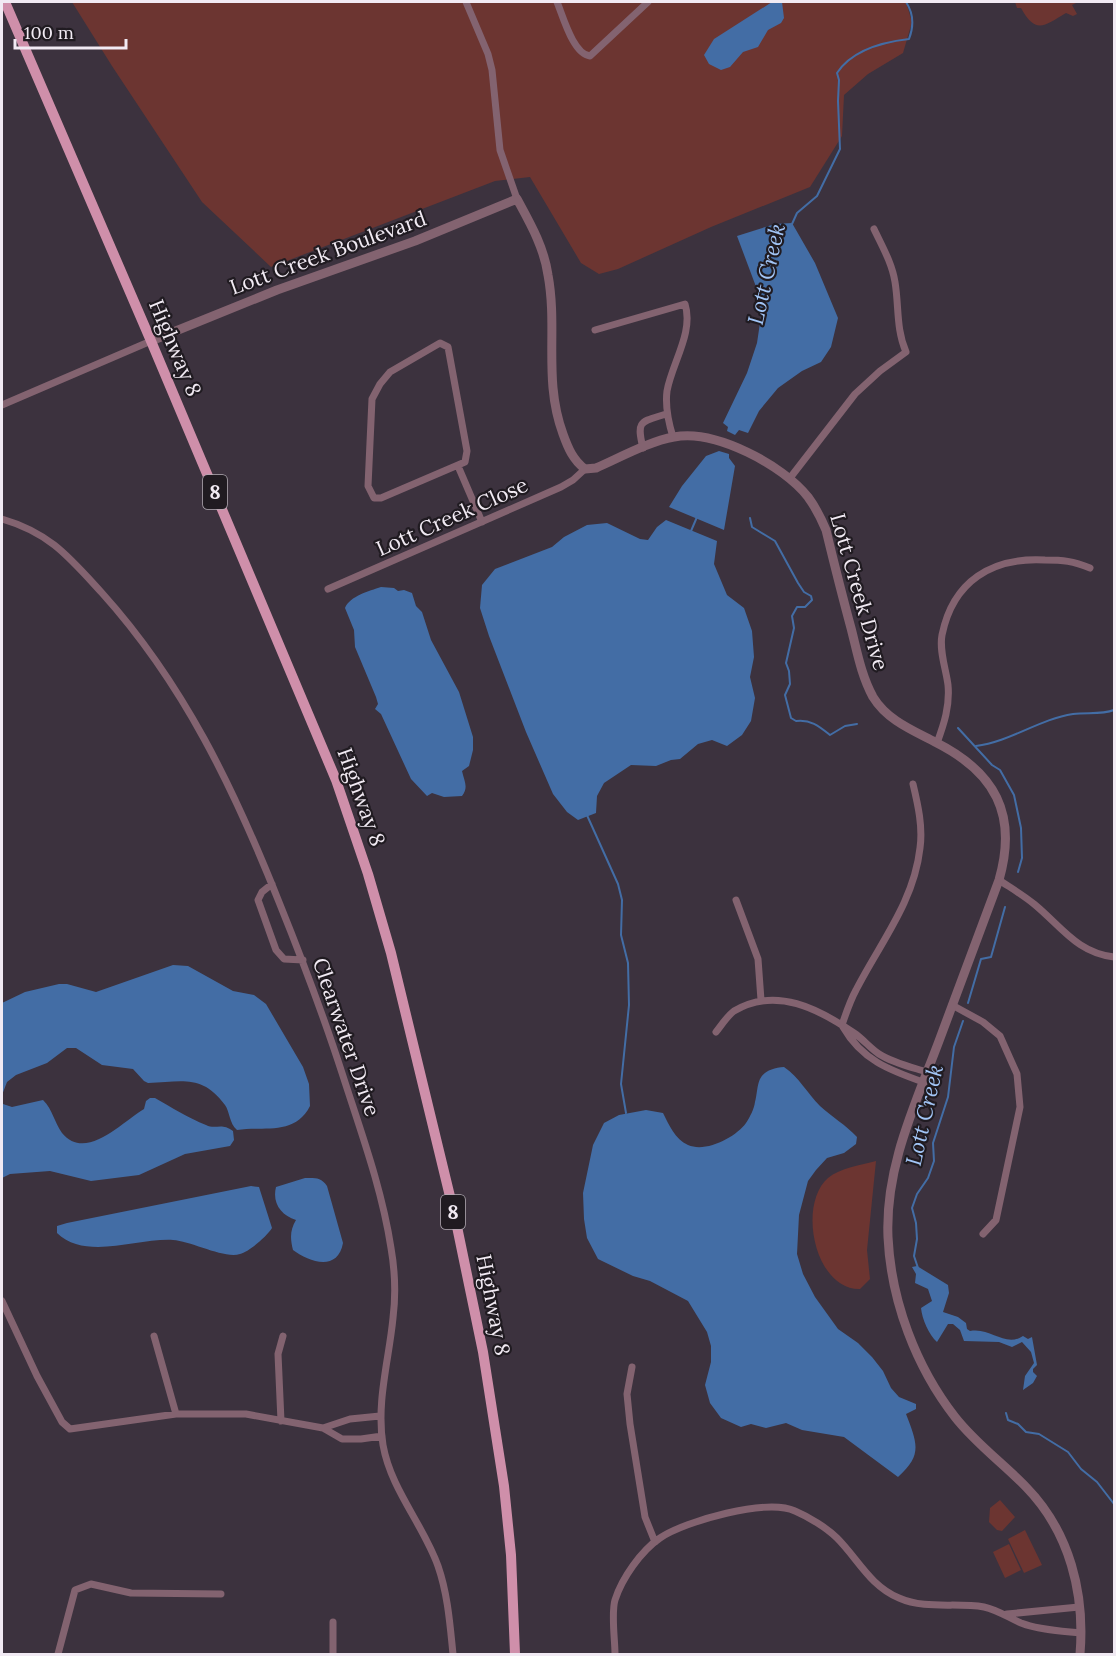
<svg xmlns="http://www.w3.org/2000/svg" width="1116" height="1656" viewBox="0 0 1116 1656" font-family="Lora,serif">
<style>
.green{fill:#6c3531}
.water{fill:#436da5}
.lines{fill:none;stroke-linecap:round;stroke-linejoin:round}
.stream{stroke:#436da5;stroke-width:2}
.minor{stroke:#836370;stroke-width:7}
.tertiary{stroke:#836370;stroke-width:9}
.primary{stroke:#cf8faa;stroke-width:10}
.labels{text-anchor:middle;stroke-width:4.5;stroke-linejoin:round;paint-order:stroke}
.shield{fill:#201b21;stroke:#b2acb4;stroke-width:1.5}
.shield-label{font-size:20px;font-weight:bold;fill:#f1eaf3}
.street-label{font-size:21px;fill:#f1eaf3;stroke:#201b21}
.water-label{font-size:22px;font-style:italic;fill:#a2c5f6;stroke:#201b21}
</style>
<rect width="100%" height="100%" fill="#3c323e"/>
<!-- green -->
<path class="green" d="M72 2H906L912 22 903 53 868 74 844 95 842 136 810 187 711 227 618 269 599 274 581 263 530 177 495 181 271 267 202 202 112 66Z
M1015 2H1078L1072 5 1077 14 1073 16 1066 13C1044 26 1036 35 1021 8H1017Z
M876 1161 867 1250 870 1279 860 1289C815 1290 797 1205 828 1178 840 1168 861 1165 876 1161Z
M1000 1500 1015 1517 1002 1531 997 1530 989 1522 990 1508Z
M1025 1530 1042 1565 1024 1573 1008 1539Z
M1009 1544 1021 1570 1005 1578 993 1552Z"/>
<!-- water -->
<path class="water" d="M772 2H782L784 18 781 23 768 30 758 47 743 52 730 67 721 70 709 64 704 55 714 39Z
M792 223 815 263 838 318 831 347 821 362 802 371 778 388 759 411 748 433 739 430 735 435 727 431 728 427 723 423 747 373 757 343 761 316 758 292 737 236 775 224Z
M719 451 729 454V458L735 466 724 530 669 507 682 486 706 456Z
M666 520 717 541 714 564 727 595 744 608 752 631 754 657 750 677 755 698 751 721 742 735 727 746 712 740 698 744 680 759 671 760 656 766 631 765 604 783 597 796 596 813 578 820 567 812 553 794 526 732 489 636 480 608 482 585 495 569 552 547 564 537 587 525 607 523 640 539 648 540 657 527Z
M381 587 394 588 398 591 404 590 412 593 416 606 422 612 431 640 459 692 473 737V750L469 766 462 771C464 781 469 787 462 796L444 797 432 793 427 796 411 779 381 714 375 709 378 704 376 697 355 647 354 630 345 608C350 596 369 591 381 587Z
M173 965 188 966 233 991 254 995 266 1004 303 1067 309 1084 310 1106C295 1136 263 1126 237 1130 229 1123 230 1112 225 1105 202 1074 182 1082 148 1083L144 1081 133 1069 102 1065 76 1048H67L47 1063 16 1075 7 1082 2 1095V1003L25 992 59 984H67L96 992Z
M784 1067C799 1077 807 1093 820 1106 832 1117 846 1125 857 1137L856 1144 844 1153 827 1158 816 1170 808 1181 799 1215 797 1254 803 1274 815 1297 838 1329 858 1343 872 1357 883 1371 891 1388 899 1397 916 1404V1409L906 1414C917 1443 923 1455 898 1477L844 1437 802 1430 786 1423 766 1428 751 1424 741 1427 721 1418 710 1403 705 1385 711 1362V1346L707 1332 688 1301 650 1281 633 1276 598 1259 587 1238 584 1219 583 1193 593 1145 604 1123 619 1115 646 1110 663 1113C669 1125 675 1139 688 1145 706 1153 736 1137 746 1123 750 1117 754 1109 755 1102 757 1095 757 1085 760 1079 765 1070 774 1068 784 1067Z
M2 1096 3 1104 12 1107 43 1100C53 1110 54 1122 62 1133 86 1162 122 1122 144 1109L146 1101 150 1098H155C171 1107 188 1118 206 1125 216 1130 221 1122 233 1131L234 1140 230 1146 185 1154 139 1175 91 1181 50 1171 10 1174 2 1178Z
M305 1178C315 1178 321 1177 327 1186L343 1243C338 1272 309 1262 293 1250 290 1238 290 1230 296 1220 281 1215 272 1203 276 1187Z
M251 1186 259 1187 272 1228C267 1236 249 1252 240 1254 224 1259 191 1241 173 1240 137 1238 86 1261 57 1233V1226L67 1223Z
M917 1266 948 1285 949 1293 943 1312 958 1317 966 1323 967 1329 970 1331C991 1327 1005 1348 1023 1336L1028 1339 1032 1337 1037 1365 1033 1369V1372L1037 1376 1033 1383 1023 1390 1025 1376 1034 1363 1031 1352 1022 1342 1012 1347 999 1342 964 1341 960 1330 953 1324H948L937 1342C929 1335 922 1319 921 1308L932 1301 928 1289 915 1283 916 1274 912 1267Z"/>
<g class="lines">
<!-- stream -->
<path class="stream" d="M792 224 797 213 817 196 840 149 838 101 839 80 837 73C852 50 883 42 909 39 914 26 914 14 906 2
M750 518 752 527 775 541 798 583 804 592 811 596 812 600 805 607H797L792 616 794 628 786 663 789 671 790 684 785 695 791 718 796 721C811 719 820 727 830 735L845 726 857 724
M691 531 697 517
M958 728 992 765 1000 770 1014 795 1021 828 1022 858 1018 872
M976 746C1010 742 1039 719 1073 714 1087 712 1101 715 1114 710
M586 813 618 884 622 900 621 935 628 963 629 1005 621 1084 626 1113
M968 1003 981 959 991 957 1005 907
M918 1268 914 1256 917 1239 916 1223 912 1208 917 1194 928 1178 934 1161 933 1143 948 1097 954 1047 963 1021
M1006 1413 1008 1420 1018 1424 1026 1432 1039 1434 1068 1452 1081 1469 1097 1482 1114 1504"/>
<!-- minor -->
<path class="minor" d="M466 2 488 54 492 70 500 150 517 199
M557 2C563 16 573 54 590 56L648 2
M595 330 685 304C694 332 672 363 667 391 665 407 668 421 673 437
M440 343 448 347 467 451 465 462 381 498H374L368 486 372 399 380 384 390 372Z
M2 405 151 341
M643 448C636 420 641 422 666 414
M458 466 482 522
M790 478 855 394 880 371 906 352C896 329 899 306 895 282 892 263 882 246 874 229
M2 519C50 533 69 557 102 593 184 684 234 789 279 902 302 959 324 1017 343 1076 361 1132 382 1189 391 1248 395 1271 396 1294 393 1318 389 1360 376 1402 383 1445 391 1490 423 1524 438 1566 448 1595 450 1625 453 1654
M328 589 561 487 573 480 585 469
M937 743C944 724 950 706 948 685 946 669 939 651 942 635 953 581 992 557 1045 560 1063 560 1073 561 1090 568
M999 880C1011 888 1023 895 1034 904 1061 926 1077 953 1114 957
M272 884 262 892 258 900 276 950 284 959 303 960
M736 900 758 959 761 1000
M952 1005 983 1022 1000 1036 1017 1074 1020 1107 996 1220 983 1234
M842 1025C846 1013 850 1001 856 990 880 943 914 902 920 848 923 827 918 805 913 784
M843 1027C862 1060 889 1070 923 1082
M716 1032C721 1026 727 1016 734 1011 776 986 819 1009 854 1033 863 1039 870 1048 879 1054 893 1063 911 1067 927 1072
M2 1301 37 1376 62 1422 70 1429 176 1414H246L323 1428 342 1439H361L382 1436
M154 1336 176 1414
M632 1367 627 1394 630 1424 645 1517 655 1542
M281 1421 278 1354 283 1336
M323 1428 350 1419 380 1416
M1007 1614 1079 1607
M333 1622V1654
M58 1654 75 1590 91 1584 131 1593 221 1594
M615 1654C615 1640 611 1613 615 1600 622 1578 641 1551 660 1538 685 1521 767 1498 795 1511 809 1517 827 1528 837 1538 858 1559 870 1586 899 1598 926 1610 956 1602 984 1607 998 1610 1009 1618 1021 1623 1039 1630 1061 1631 1080 1633"/>
<!-- tertiary -->
<path class="tertiary" d="M151 341 277 290 415 241 517 199C530 223 544 247 548 275 558 329 543 380 563 434 568 448 573 460 585 469L596 468C619 458 650 441 674 437 715 429 783 465 808 497 816 508 821 518 826 530 834 563 842 595 851 628 857 651 861 675 873 697 887 720 912 730 935 742 995 772 1018 814 999 880 979 933 959 987 939 1041 915 1105 885 1167 888 1237 891 1301 916 1367 955 1417 976 1444 1003 1463 1026 1487 1070 1532 1085 1594 1080 1654"/>
<!-- primary -->
<path class="primary" d="M5 2 151 341 336 780 368 874 391 953 455 1217 483 1352 504 1486 511 1555 515 1654"/>
</g>
<g class="labels">
<!-- shield labels -->
<g class="shield">
<rect x="203" y="475" width="24" height="34" rx="4.5"/>
<rect x="441" y="1195" width="24" height="34" rx="4.5"/>
</g>
<g class="shield-label">
<text x="215" y="499">8</text>
<text x="453" y="1219">8</text>
</g>
<!-- street labels -->
<g class="street-label">
<text transform="translate(328 253) rotate(-20)" y="7">Lott Creek Boulevard</text>
<text transform="translate(175 348) rotate(67)" y="7">Highway 8</text>
<text transform="translate(452 517) rotate(-24)" y="7">Lott Creek Close</text>
<text transform="translate(859 592) rotate(74)" y="7">Lott Creek Drive</text>
<text transform="translate(361 797) rotate(70)" y="7">Highway 8</text>
<text transform="translate(346 1037) rotate(71)" y="7">Clearwater Drive</text>
<text transform="translate(493 1305) rotate(79)" y="7">Highway 8</text>
</g>
<!-- water labels -->
<g class="water-label">
<text transform="translate(766 274) rotate(-77)" y="8">Lott Creek</text>
<text transform="translate(924 1115) rotate(-77)" y="8">Lott Creek</text>
</g>
</g>
<!-- border -->
<rect width="1116" height="1656" fill="none" stroke="#f1eaf3" stroke-width="6"/>
<!-- scale -->
<path d="M15 39v9h111v-9" fill="none" stroke="#f1eaf3" stroke-width="3"/>
<text x="24" y="39" font-size="18" fill="#f1eaf3" stroke="#201b21" stroke-width="4.5" paint-order="stroke">100 m</text>
</svg>
